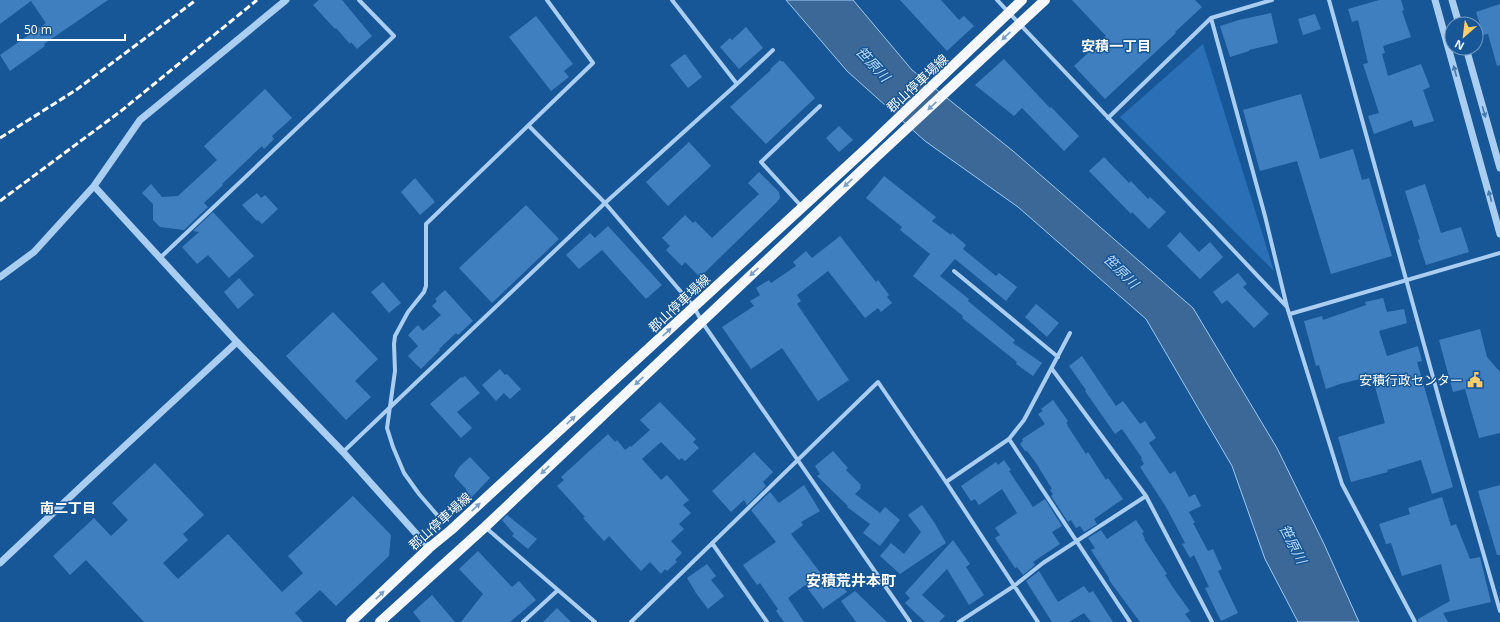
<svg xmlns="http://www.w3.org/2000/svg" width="1500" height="622" viewBox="0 0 1500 622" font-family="'Open Sans','Noto Sans JP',sans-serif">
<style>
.green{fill:#2b70b6}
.water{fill:#3b6896;stroke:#9dcaf4}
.building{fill:#407fbf}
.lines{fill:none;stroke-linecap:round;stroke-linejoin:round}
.minor{stroke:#aacef1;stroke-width:4}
.tertiary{stroke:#aacef1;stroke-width:7}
.primary{stroke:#f5f9ff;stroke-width:10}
.rail{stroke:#fff;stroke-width:3;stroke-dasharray:7 3;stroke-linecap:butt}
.oneway{fill:#7b9fc6}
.oneway2{fill:#437ab2}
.labels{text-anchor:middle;stroke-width:3;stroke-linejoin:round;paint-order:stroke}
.street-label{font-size:13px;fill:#fff;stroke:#175697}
.poi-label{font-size:13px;fill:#fff;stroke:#175697;text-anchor:end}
.neighbourhood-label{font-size:14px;font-weight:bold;fill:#fff;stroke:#175697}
.water-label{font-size:14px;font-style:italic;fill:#b7d8f8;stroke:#175697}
.quarter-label{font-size:15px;font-weight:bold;fill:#fff;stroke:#175697}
</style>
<rect width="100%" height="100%" fill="#175697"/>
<!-- green -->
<path class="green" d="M1203 44 1274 271 1120 117Z"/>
<!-- water -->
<path class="water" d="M786 0H853L912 70 1013 151 1193 308 1277 448 1324 544 1359 622H1298L1265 559 1232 466 1146 319 1018 207 925 141 847 71Z"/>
<!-- building -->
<path class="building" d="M0 0H108L44 44 45 46 10 71 0 55 46 23 31 1 0 24Z
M319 0H342L372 36 357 49 351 42 350 44 336 28 335 29 313 5Z
M900 0H941L959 20 964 16 974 26 947 51Z
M1072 0H1195L1202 7 1175 32 1176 33 1105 99 1074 66 1106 36Z
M1379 0H1401L1404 10 1402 11 1411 37 1383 46 1385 53 1382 54 1388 76 1421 64 1430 87 1423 90 1434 121 1414 127 1412 120 1374 134 1368 116 1379 113 1363 64 1368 63 1358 20 1352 22 1348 9Z
M1500 4V65L1497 66 1488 34 1483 35 1476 12Z
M1271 13 1278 43 1249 50V51L1230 57 1220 26 1239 20Z
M1315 14 1321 29 1303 35 1298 19Z
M536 16 573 64 564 71 569 77 551 91 509 37Z
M746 27 763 48 739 69 720 47 730 38 732 40Z
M685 54 702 77 688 88 670 65Z
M1004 59 1050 108 1051 107 1079 136 1064 151 1022 108 1014 116 975 85Z
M780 60 782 62 783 61 815 98 766 144 730 107 771 70 770 69Z
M265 89 292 118 272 136 274 139 264 149 262 146 222 184 223 185 204 203 208 207 184 230 160 227 153 220V204L142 193 151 184 162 197 178 196 217 160 204 146Z
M1301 94 1320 159 1353 149 1362 180 1369 178 1392 256 1331 274 1297 161 1260 171 1243 110Z
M839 126 853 140 839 152 826 138Z
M689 142 711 166 668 206 646 182Z
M1104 157 1129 183 1131 181 1148 199 1150 197 1166 212 1149 229 1132 212 1131 214 1089 171Z
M759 172 779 192 780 198 777 202 700 277 685 262 682 266 666 250 670 246 662 238 685 215 693 223 695 221 712 238 759 194 748 183Z
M884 176 936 217 932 221 951 235 952 233 966 245 963 249 996 276 999 273 1017 287 1006 301 955 259 940 276 969 299 968 301 1015 340 1013 343 1042 363 1033 376 1016 364 1017 362 962 318 963 316 913 276 930 254 900 230 902 227 866 198Z
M415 178 435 202 420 215 401 192Z
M1425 184 1441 233 1461 227 1469 252 1426 265 1418 240 1420 239 1405 191Z
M257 193 261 198 265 195 278 209 262 224 258 220 257 221 242 205Z
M526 205 559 239 492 303 459 268Z
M213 212 254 256 229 278 208 255 197 264 182 247 199 232 193 231Z
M608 226 662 285 646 299 602 250 579 269 566 255 590 233 595 238Z
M1180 232 1199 252 1210 242 1223 257 1200 279 1167 246Z
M840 236 876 282 878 280 889 295 887 297 892 303 881 312 878 308 865 318 828 271 797 295 801 301 797 304 849 380 818 401 782 348 751 369 722 327 754 306 750 301 760 295 756 288 769 280 771 283 796 266 793 262 806 251 812 258Z
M1238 273 1247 284 1243 287 1269 314 1254 328 1227 300 1222 304 1213 292Z
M239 278 254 295 238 309 224 292Z
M383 282 401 303 389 313 371 292Z
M445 290 473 321 458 335 456 333 439 349 440 350 421 369 408 356 418 346 408 335 418 325 423 331 441 315 432 306 437 301 435 299Z
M1383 298 1387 312 1404 309 1407 323 1379 331 1387 356 1418 346 1422 361 1417 362 1453 487 1432 494 1421 460 1387 470 1388 472 1351 482 1338 437 1385 423 1372 376 1340 384 1326 389 1319 365 1316 366 1304 321 1322 316 1323 320 1366 305 1365 302Z
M1036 304 1059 323 1047 337 1025 317Z
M333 312 378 359 355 381 371 397 346 420 286 356Z
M1480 329 1487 357 1500 372V433L1479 438 1465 389 1453 392 1439 340Z
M1082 356 1116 406 1123 401 1140 424 1145 421 1156 438 1149 443 1170 474 1175 471 1189 497 1195 494 1201 506 1189 512 1195 523H1193L1208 551 1213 549 1222 569 1218 571 1238 613 1221 621 1205 588 1209 587 1194 555 1190 558 1182 544 1185 543 1166 507 1140 467 1144 464 1141 459 1142 458 1122 429 1115 434 1085 391 1086 390 1069 366Z
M500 369 505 375 507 374 521 389 510 399 504 393 496 401 482 385Z
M465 376 480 393 457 412 472 428 461 438 430 404 461 377 462 378Z
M1053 400 1068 421 1066 423 1068 424 1067 425 1086 454 1088 452 1106 480 1108 478 1123 499 1094 519 1097 524 1084 532 1080 526 1076 528 1071 520 1068 522 1051 496 1053 494 1050 490 1052 489 1036 463 1027 451H1025L1020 444 1023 441 1022 439 1045 424 1038 414 1043 411 1041 409Z
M660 402 696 439 693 442 699 448 685 461 682 458 679 460 661 442 642 459 661 480 667 475 689 500 683 505 691 513 679 524 684 529 671 541 682 553 675 560 677 562 667 571 665 569 661 574 650 562 641 571 609 536 604 541 583 518 585 517 557 486 564 480 561 477 608 434 615 442 617 440 625 450 630 446 631 447 650 430 640 420Z
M833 451 848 468 846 470 861 485 860 486 861 488 855 494 880 513 885 507 900 520 880 546 863 533 870 524 847 507 848 506 817 476 820 474 815 466Z
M754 452 773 472 763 482 766 486 747 505 744 500 731 512 712 491Z
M470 457 490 478 470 499 466 489 454 476 459 467Z
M1004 460 1011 470 1009 471 1033 507 1045 499 1062 526 1052 532 1060 544 1033 562 1035 565 1023 575 1017 567 1015 568 995 538 1000 535 995 528 1017 513 1002 489 979 505 975 499 971 501 961 486 996 462 998 465Z
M155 463 204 515 183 534 188 540 163 563 178 579 228 534 282 592 303 573 288 556 353 496 391 535 389 556 336 606 320 590 295 613 303 622H144L86 560 70 575 53 556 94 518 111 536 128 520 112 503Z
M804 485 820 511 801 522 803 525 791 534 819 571 832 584 838 580 847 592 823 609 805 585 788 598 804 622H784L776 611 778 609 760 583 757 585 743 565 776 542 751 510 770 492 779 503Z
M1500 485V555H1497L1478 491Z
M1442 497 1451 526 1456 524 1470 559 1480 557 1491 602 1443 613 1448 622H1418V619L1450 601 1441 564 1402 576 1391 543 1386 544 1379 524 1410 514 1408 508Z
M922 505 934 522 946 543 900 574 880 556 891 543 904 554 921 532 908 515Z
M507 515 537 539 528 549 512 536 514 534 502 520Z
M1136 520 1144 532 1142 533 1145 539H1144L1167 574 1165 575 1174 589 1190 611 1185 614 1191 622H1140L1109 580V578L1091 550 1095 548 1088 538 1101 530 1107 539Z
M953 540 970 564 966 567 984 595 969 605 947 569 922 595 945 616 939 622H925L905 603 910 598 905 593Z
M478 551 512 587 519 581 536 600 510 622H461L483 594 459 569Z
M707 564 716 576 711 580 724 596 708 609 696 593 687 578Z
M1039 571 1058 602 1084 586 1089 593 1093 591 1113 622H1091L1084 613 1069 622H1052L1026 581Z
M855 591 887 622H856L841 601Z
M432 595 455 622H421L413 612Z
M557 608 571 622H543Z"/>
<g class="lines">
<!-- minor -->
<path class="minor" d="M672 0 737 84
M997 0 1287 307
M1329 0 1444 417 1500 611
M1211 18 1265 216 1287 307 1342 484 1415 622
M1108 118 1211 18 1272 0
M529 126 605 203 694 307 702 322 910 622
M802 207 761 162 820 106
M161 257 394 36 359 0
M954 271 1058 357
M1290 314 1500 253
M1052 369 1146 496 1212 622
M1009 439 1130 622
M343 452 605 203 737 84 773 50
M946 482 1009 439 1024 420 1070 333
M438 516 419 494 404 473 393 447 387 428 395 371 394 344 395 336 408 312 424 292 426 286V224L593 63 547 0
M485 527 595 622
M712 543 767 622
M523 622 558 590
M631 622 878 382 946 482 1038 622
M959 622 1014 586 1043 563 1146 496"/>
<!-- tertiary -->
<path class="tertiary" d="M1435 0 1500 234
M1452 0 1459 24
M1466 48 1500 168
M94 186 237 342 343 452 429 548
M0 277 34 252 94 186 140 120 286 0
M0 563 87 481 237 342"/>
<!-- primary -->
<path class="primary" d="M351 622 429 548 451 530 869 146 1022 0
M380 622 485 527 877 156 1045 0"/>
<!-- rail -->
<path class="rail" d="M0 138 76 90 196 0
M0 201 121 111 257 0"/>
</g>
<!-- one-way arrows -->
<defs><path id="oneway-solid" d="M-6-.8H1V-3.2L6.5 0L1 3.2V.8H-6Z"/></defs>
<g class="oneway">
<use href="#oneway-solid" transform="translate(1006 36) rotate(137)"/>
<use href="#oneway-solid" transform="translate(932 106) rotate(137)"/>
<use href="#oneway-solid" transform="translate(848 183) rotate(137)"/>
<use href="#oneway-solid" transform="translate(754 272) rotate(137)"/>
<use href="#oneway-solid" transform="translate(667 332) rotate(-43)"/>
<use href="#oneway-solid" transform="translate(639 381) rotate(137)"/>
<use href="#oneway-solid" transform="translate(571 420) rotate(-43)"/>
<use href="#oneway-solid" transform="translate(545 470) rotate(137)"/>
<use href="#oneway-solid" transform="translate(476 507) rotate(-43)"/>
<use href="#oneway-solid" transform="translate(380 595) rotate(-44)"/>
</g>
<g class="oneway2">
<use href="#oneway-solid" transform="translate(1455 71) rotate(-105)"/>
<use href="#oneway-solid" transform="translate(1484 112) rotate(74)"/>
<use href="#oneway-solid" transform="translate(1490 196) rotate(-105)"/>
</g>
<!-- icons -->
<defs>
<symbol id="civic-bare" viewBox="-9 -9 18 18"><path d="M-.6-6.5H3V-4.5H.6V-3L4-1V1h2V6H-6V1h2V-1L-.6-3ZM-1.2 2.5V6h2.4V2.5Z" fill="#ffcd6b" stroke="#175697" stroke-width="2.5" paint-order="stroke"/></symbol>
</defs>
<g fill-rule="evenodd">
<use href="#civic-bare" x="1464" y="369" width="22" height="22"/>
</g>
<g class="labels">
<!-- street labels -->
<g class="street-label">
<text transform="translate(917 83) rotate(-43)" y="5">郡山停車場線</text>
<text transform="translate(679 303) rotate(-43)" y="5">郡山停車場線</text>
<text transform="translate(440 521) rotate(-42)" y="5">郡山停車場線</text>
</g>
<!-- poi labels -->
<g class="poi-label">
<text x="1463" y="385">安積行政センター</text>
</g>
<!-- neighbourhood labels -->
<g class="neighbourhood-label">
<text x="1116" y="51">安積一丁目</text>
<text x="68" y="513">南二丁目</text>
</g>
<!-- water labels -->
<g class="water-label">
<text transform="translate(873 64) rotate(47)" y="5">笹原川</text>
<text transform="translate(1121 271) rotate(44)" y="5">笹原川</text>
<text transform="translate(1293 544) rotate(63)" y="5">笹原川</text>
</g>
<!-- quarter labels -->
<g class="quarter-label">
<text x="851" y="586">安積荒井本町</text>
</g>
</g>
<!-- north arrow -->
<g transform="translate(1464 36) rotate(208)"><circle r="19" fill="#175697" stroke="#749ac1"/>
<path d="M0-3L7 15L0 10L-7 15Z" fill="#ffcd6b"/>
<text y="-6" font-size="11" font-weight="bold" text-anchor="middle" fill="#ffffff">N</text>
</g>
<!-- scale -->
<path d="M18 34v6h107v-6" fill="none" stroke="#ffffff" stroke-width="2"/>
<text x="24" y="34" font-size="12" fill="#ffffff" stroke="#175697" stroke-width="3" paint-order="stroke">50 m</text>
</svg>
